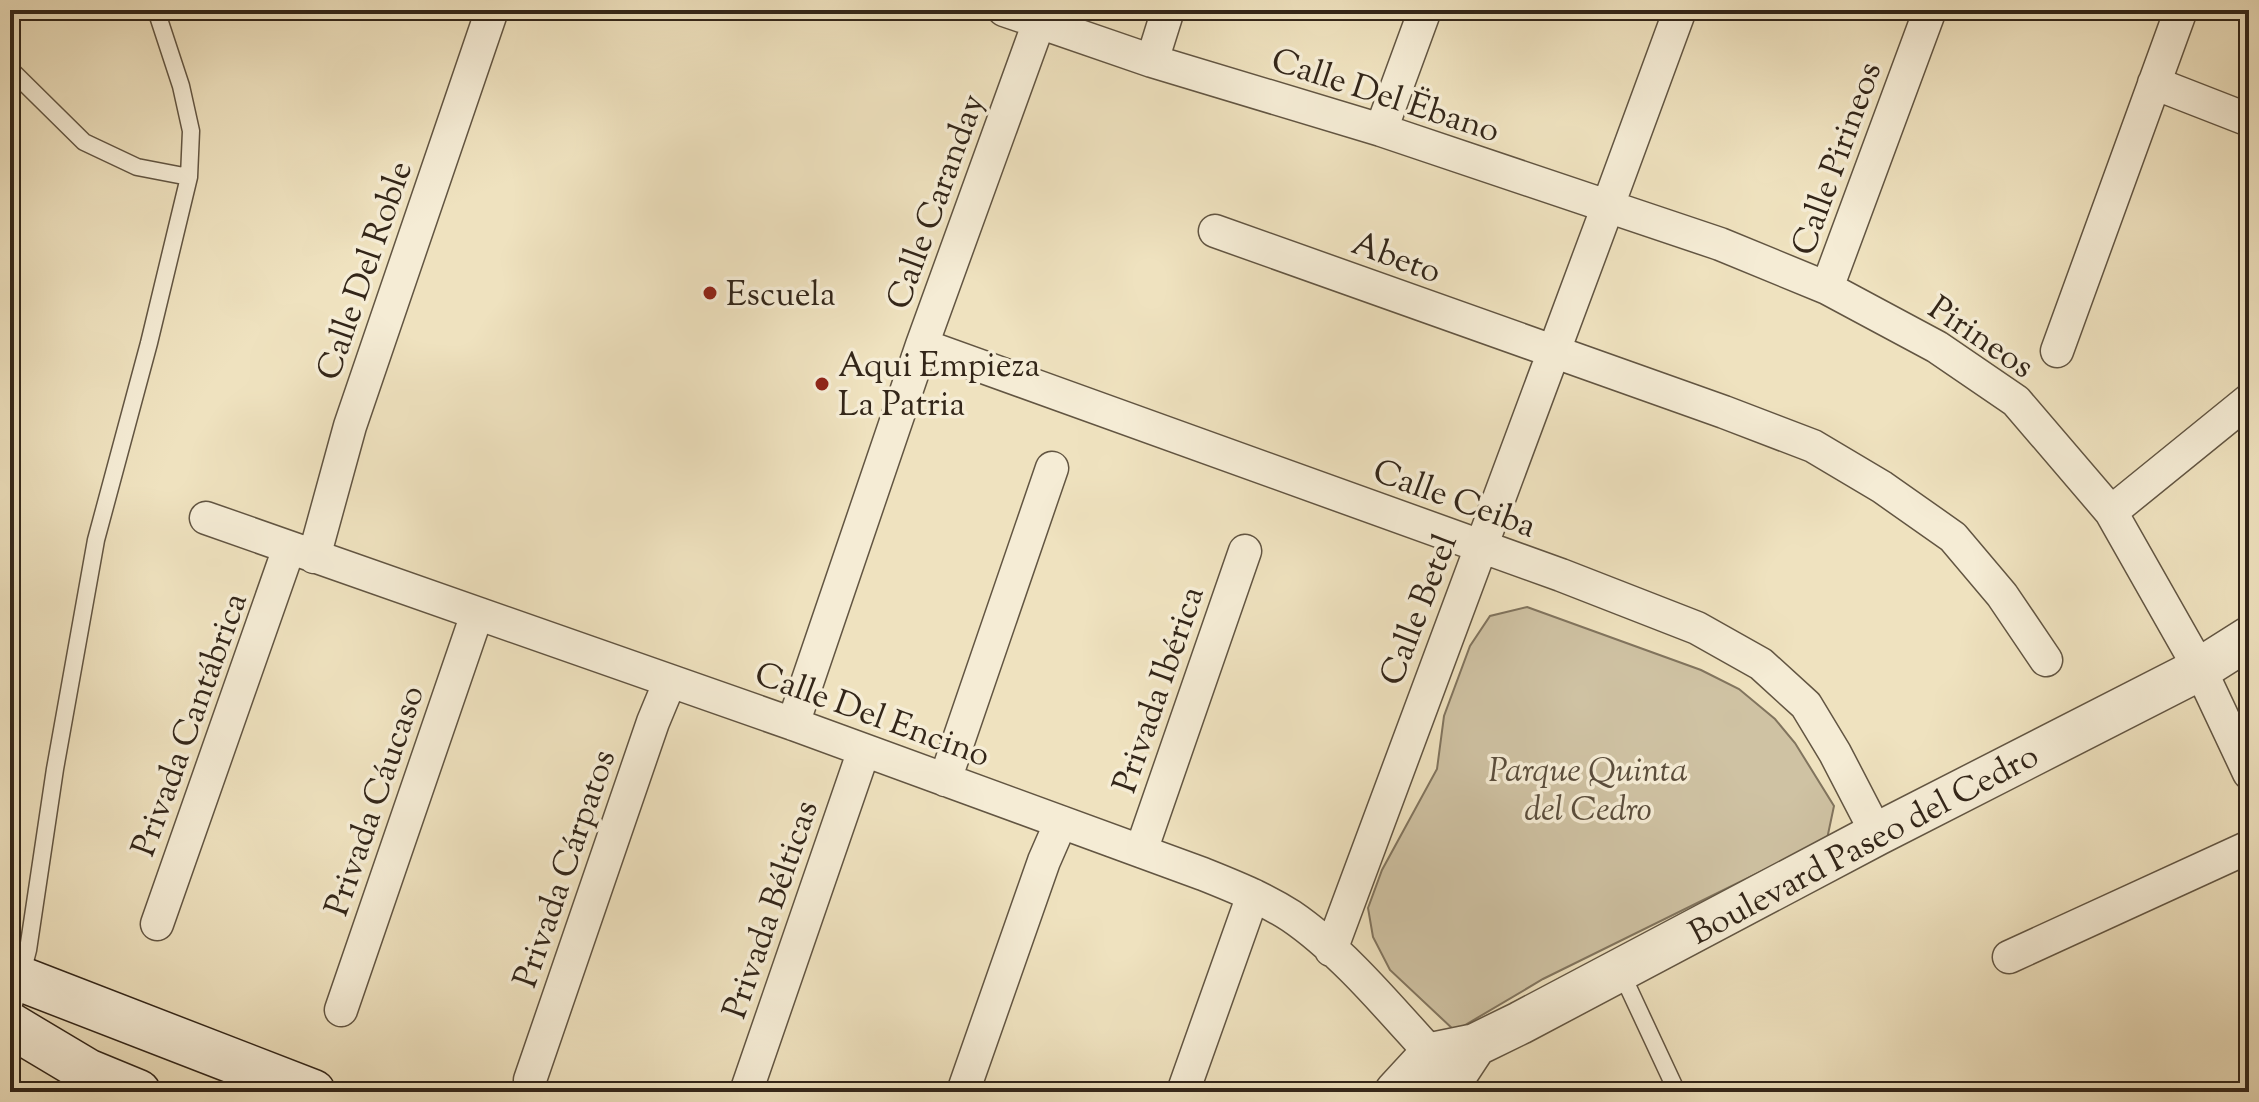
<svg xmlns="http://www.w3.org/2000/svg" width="2259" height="1102" viewBox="0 0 2259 1102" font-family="'Sorts Mill Goudy',serif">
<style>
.green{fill:#cfc2a3;stroke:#81745e;stroke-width:2}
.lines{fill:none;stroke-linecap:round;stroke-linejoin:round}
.service-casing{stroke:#625542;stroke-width:19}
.minor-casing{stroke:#625542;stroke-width:35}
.tertiary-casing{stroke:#625542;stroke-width:45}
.secondary-casing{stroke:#332619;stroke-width:47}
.service{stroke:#f5ecd5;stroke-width:16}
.minor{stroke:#f5ecd5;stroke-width:32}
.tertiary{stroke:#f5ecd5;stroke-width:42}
.secondary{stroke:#f5ecd5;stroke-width:44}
.poi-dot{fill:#8f2418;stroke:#f5ecd5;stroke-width:3}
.labels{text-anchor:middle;stroke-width:7;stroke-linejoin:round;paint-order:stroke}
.street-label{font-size:34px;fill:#332619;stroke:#f5ecd5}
.poi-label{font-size:34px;fill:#332619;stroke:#f5ecd5;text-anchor:start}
.park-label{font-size:34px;font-style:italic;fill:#5a4d3c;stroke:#f5ecd5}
</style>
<rect width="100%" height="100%" fill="#efe2bf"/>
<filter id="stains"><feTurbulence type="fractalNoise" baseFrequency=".0025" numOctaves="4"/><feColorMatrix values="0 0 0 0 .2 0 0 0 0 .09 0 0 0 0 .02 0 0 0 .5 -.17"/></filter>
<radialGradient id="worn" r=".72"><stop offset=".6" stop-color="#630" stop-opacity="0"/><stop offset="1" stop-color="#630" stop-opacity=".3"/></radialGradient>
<!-- green -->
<path class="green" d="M1527 607 1701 670 1739 689 1775 719 1795 743 1834 806 1827 839 1543 979 1455 1031 1390 970 1373 937 1368 908 1382 870 1437 769 1444 716 1470 646 1490 616Z"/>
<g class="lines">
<defs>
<path id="service" d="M10 69 84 142 137 167 189 177
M1621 972 1677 1092
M10 1020 28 950 55 769 96 540 149 343 189 177 191 131 181 86 156 10"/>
<path id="minor" d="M1004 10 1152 61 1381 130 1720 244 1827 288 1937 347 2016 401 2111 512 2200 669 2249 773
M1152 61 1168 10
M2154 83 2249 120
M1381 130 1425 10
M1215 231 1724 412 1813 446 1882 487 1953 537 2002 595 2046 660
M1827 288 1930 10
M922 345 1561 575 1697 628 1761 664 1806 705 1835 753 1877 834
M2057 351 2181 10
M2111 512 2249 400
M206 518 793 724 1203 874C1233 886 1263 898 1291 916 1347 954 1400 1021 1447 1071
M314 557 350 426 492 10
M793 724 922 345 1039 22
M945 780 1052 468
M1141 851 1245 551
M157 924 289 548
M1331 950C1445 635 1566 324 1680 10
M2009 957 2249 847
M341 1010 477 614
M530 1080 653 722 670 681
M746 1092 864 750
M963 1092 1044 861 1061 822
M1183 1092 1253 895"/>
<path id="tertiary" d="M1396 1092 1431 1054 1475 1045 1520 1023 1877 834 2200 669 2249 638
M1444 1092 1475 1045"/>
<path id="secondary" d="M21 979 313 1092
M10 1025 87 1071 138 1092"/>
</defs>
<!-- service casing -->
<use href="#service" class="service-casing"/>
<!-- minor casing -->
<use href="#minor" class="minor-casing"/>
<!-- tertiary casing -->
<use href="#tertiary" class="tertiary-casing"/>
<!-- secondary casing -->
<use href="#secondary" class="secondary-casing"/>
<!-- service -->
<use href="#service" class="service"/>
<!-- minor -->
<use href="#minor" class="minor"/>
<!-- tertiary -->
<use href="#tertiary" class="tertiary"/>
<!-- secondary -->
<use href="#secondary" class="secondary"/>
</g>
<!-- markers -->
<g class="poi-dot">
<circle cx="710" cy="293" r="8"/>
<circle cx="822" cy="384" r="8"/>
</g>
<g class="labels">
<!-- street labels -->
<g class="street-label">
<text transform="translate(1386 94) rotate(18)" y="12">Calle Del Ëbano</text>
<text transform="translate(1835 158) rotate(-70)" y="12">Calle Pirineos</text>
<text transform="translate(934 201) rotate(-70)" y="12">Calle Caranday</text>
<text transform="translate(1397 256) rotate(20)" y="12">Abeto</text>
<text transform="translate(363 270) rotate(-71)" y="12">Calle Del Roble</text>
<text transform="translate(1982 336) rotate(34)" y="12">Pirineos</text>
<text transform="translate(1455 497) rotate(20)" y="12">Calle Ceiba</text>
<text transform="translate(1417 609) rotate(-69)" y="12">Calle Betel</text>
<text transform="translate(1157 689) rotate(-71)" y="12">Privada Ibérica</text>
<text transform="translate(873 713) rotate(20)" y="12">Calle Del Encino</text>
<text transform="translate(188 724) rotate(-70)" y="12">Privada Cantábrica</text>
<text transform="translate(373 800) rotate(-71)" y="12">Privada Cáucaso</text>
<text transform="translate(1863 843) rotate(-28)" y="12">Boulevard Paseo del Cedro</text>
<text transform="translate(563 868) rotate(-71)" y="12">Privada Cárpatos</text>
<text transform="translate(769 909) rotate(-71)" y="12">Privada Bélticas</text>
</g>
<!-- poi labels -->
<g class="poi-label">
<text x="726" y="305">Escuela</text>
<text x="838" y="376">Aqui Empieza<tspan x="838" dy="39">La Patria</tspan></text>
</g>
<!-- park labels -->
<g class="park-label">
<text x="1588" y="781">Parque Quinta<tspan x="1588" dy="39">del Cedro</tspan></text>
</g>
</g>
<!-- margin -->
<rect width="2259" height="1102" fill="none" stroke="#efe2bf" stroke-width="40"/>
<rect x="12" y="12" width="2235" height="1078" fill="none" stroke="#332619" stroke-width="4"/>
<rect x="20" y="20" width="2219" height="1062" fill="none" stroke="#332619" stroke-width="2"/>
<rect width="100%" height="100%" filter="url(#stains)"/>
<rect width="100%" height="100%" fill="url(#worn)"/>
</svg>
